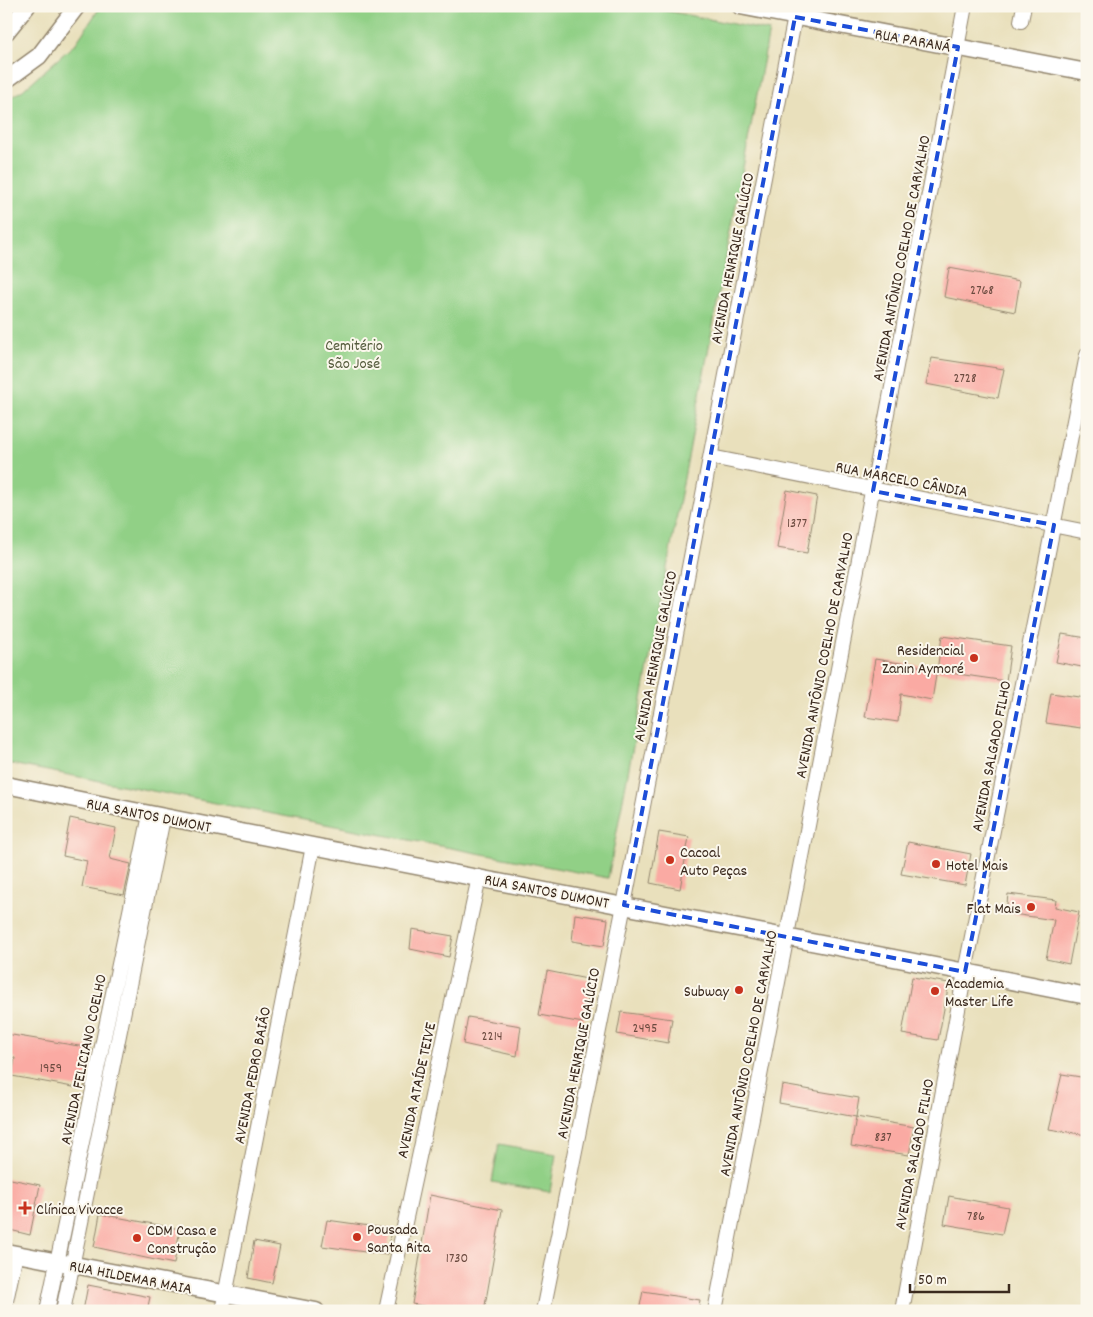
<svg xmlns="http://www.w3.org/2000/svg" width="1093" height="1317" viewBox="0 0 1093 1317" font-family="Dekko,sans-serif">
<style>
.green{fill:#91d086;stroke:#667d52}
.building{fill:#faaaa3}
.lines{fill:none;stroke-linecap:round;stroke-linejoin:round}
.minor-casing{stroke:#92856d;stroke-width:16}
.major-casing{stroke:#92856d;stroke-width:19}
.minor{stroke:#fff;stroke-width:14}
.major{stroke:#fff;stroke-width:16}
.marked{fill:none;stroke:#1d4ed8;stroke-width:4;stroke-dasharray:10 6;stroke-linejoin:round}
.poi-dot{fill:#c8321e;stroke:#fbf7ec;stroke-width:2}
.labels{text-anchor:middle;stroke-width:4;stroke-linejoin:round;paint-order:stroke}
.number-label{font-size:14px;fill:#6b4a3f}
.street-label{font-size:16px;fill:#3b2a1e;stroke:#fbf7ec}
.park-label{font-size:16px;fill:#555c3d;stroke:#fbf7ec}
.poi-label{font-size:16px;fill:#3b2a1e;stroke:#fbf7ec;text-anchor:start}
</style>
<rect width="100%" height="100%" fill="#fbf7ec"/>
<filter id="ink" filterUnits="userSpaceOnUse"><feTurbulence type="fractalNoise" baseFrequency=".02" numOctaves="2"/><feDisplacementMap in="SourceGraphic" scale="10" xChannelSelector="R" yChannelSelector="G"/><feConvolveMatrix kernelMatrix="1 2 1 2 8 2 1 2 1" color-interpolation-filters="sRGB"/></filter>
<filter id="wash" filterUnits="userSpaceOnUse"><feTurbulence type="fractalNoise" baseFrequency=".0096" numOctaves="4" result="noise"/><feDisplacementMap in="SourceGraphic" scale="20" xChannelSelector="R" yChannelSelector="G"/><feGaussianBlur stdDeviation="1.12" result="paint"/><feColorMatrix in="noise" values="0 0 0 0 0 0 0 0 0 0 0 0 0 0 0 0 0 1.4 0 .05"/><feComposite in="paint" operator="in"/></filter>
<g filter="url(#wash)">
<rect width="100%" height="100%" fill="#e9e0bc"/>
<!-- green -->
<path class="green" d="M101 6H642L769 31 608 878 6 763V100L23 90 76 43Z
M499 1144 556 1154 550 1192 492 1182Z"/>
<g id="blocks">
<!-- building -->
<path class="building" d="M949 268 1020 281 1015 312 944 297Z
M932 358 1004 369 998 398 926 384Z
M787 490 817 496 807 553 777 548Z
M1062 634 1087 638V668L1056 662Z
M942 636 1011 646 1006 681 937 671Z
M875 659 937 669 932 700 901 694 898 722 865 717Z
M1051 693 1086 698 1081 728 1046 723Z
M70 818 116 828 110 859 131 864 124 895 82 887 87 861 63 856Z
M659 832 689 837 680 889 650 883Z
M908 842 971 854 965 885 901 874Z
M1008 894 1056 900 1055 907 1079 912 1069 964 1046 959 1054 920 1006 913Z
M575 914 608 919 604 946 572 941Z
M412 929 453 936 449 957 410 949Z
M547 971 592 980 583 1023 539 1015Z
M912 977 949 983 938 1040 902 1034Z
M621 1012 672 1019 668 1043 617 1034Z
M468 1017 521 1026 517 1056 463 1044Z
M6 1034 91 1048 84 1089 12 1076 15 1058 6 1056Z
M1062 1074 1087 1078V1135L1049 1129Z
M782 1085 859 1098 856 1117 779 1103Z
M856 1117 914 1127 909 1155 851 1146Z
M6 1178 40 1185 30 1235 6 1229Z
M430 1195 502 1210 484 1311H453L412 1304Z
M949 1196 1008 1207 1002 1234 944 1224Z
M100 1214 180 1229 174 1264 94 1247Z
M327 1220 391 1229 387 1255 322 1246Z
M254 1241 280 1246 272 1283 248 1278Z
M88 1285 150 1297 147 1311H83Z
M643 1291 700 1300 698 1311H639Z"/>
</g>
</g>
<g filter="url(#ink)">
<use href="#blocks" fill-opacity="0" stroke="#92856d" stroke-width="1"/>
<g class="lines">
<defs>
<path id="minor" d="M1021 21 1024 6
M711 457 1087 532
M6 1301 16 1254
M47 1311 150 815
M63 1311 163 818
M222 1311 313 846
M386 1311 479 877
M543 1311 624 905 797 6
M715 1311 965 6
M902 1311 965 972 1087 355"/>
<path id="major" d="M740 6 1087 72
M6 32 27 6
M6 80 39 56 77 6
M6 785C366 859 727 924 1087 996
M6 1252 316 1311"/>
</defs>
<!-- minor casing -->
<use href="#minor" class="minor-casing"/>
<!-- major casing -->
<use href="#major" class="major-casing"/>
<!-- minor -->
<use href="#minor" class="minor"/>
<!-- major -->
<use href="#major" class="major"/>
</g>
</g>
<!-- marked area -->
<path class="marked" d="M795 17 958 47 873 491 1054 525 965 972 624 905Z"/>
<!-- markers -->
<g class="poi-dot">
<circle cx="974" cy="658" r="5"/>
<circle cx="670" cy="860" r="5"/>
<circle cx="936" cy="864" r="5"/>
<circle cx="1031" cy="907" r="5"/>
<circle cx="739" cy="990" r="5"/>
<circle cx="935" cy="991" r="5"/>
<path d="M22.5 1200.5h5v5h5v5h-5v5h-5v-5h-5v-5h5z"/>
<circle cx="357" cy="1237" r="5"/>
<circle cx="137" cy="1238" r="5"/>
</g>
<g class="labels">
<!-- number labels -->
<g class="number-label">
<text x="982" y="294">2768</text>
<text x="965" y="382">2728</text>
<text x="797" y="527">1377</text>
<text x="645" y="1032">2495</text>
<text x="492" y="1040">2214</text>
<text x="51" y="1072">1959</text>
<text x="883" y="1141">837</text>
<text x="976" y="1220">786</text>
<text x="457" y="1262">1730</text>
</g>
<!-- street labels -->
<g class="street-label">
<text transform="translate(913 39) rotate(10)" y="6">RUA PARANÁ</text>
<text transform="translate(731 258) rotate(-79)" y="6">AVENIDA HENRIQUE GALÚCIO</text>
<text transform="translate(900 258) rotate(-79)" y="6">AVENIDA ANTÔNIO COELHO DE CARVALHO</text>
<text transform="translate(902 478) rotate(11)" y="6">RUA MARCELO CÂNDIA</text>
<text transform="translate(823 655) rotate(-79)" y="6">AVENIDA ANTÔNIO COELHO DE CARVALHO</text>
<text transform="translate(654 656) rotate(-79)" y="6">AVENIDA HENRIQUE GALÚCIO</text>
<text transform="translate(990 756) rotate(-79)" y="6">AVENIDA SALGADO FILHO</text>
<text transform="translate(149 814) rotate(11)" y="6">RUA SANTOS DUMONT</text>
<text transform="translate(547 890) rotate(11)" y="6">RUA SANTOS DUMONT</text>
<text transform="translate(577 1053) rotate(-79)" y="6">AVENIDA HENRIQUE GALÚCIO</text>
<text transform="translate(747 1053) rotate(-79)" y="6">AVENIDA ANTÔNIO COELHO DE CARVALHO</text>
<text transform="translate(82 1059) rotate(-78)" y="6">AVENIDA FELICIANO COELHO</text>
<text transform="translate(251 1075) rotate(-79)" y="6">AVENIDA PEDRO BAIÃO</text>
<text transform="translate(415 1090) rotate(-78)" y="6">AVENIDA ATAÍDE TEIVE</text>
<text transform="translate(913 1154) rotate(-79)" y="6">AVENIDA SALGADO FILHO</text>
<text transform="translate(131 1276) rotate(11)" y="6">RUA HILDEMAR MAIA</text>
</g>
<!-- park labels -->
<g class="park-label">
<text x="354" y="350">Cemitério<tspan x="354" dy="18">São José</tspan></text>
</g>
<!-- poi labels -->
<g class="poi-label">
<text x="964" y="655" text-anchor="end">Residencial<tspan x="964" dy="18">Zanin Aymoré</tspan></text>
<text x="680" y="857">Cacoal<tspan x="680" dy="18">Auto Peças</tspan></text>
<text x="946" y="870">Hotel Mais</text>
<text x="1021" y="913" text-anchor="end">Flat Mais</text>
<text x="945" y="988">Academia<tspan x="945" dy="18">Master Life</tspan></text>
<text x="729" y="996" text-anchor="end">Subway</text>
<text x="36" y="1214">Clínica Vivacce</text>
<text x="367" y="1234">Pousada<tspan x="367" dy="18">Santa Rita</tspan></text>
<text x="147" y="1235">CDM Casa e<tspan x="147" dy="18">Construção</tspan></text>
</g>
</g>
<!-- margin -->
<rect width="1093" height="1317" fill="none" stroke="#fbf7ec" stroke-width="25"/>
<!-- scale -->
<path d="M910 1284v8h99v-8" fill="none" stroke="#3b2a1e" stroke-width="2.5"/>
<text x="918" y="1284" font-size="15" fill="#3b2a1e" stroke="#fbf7ec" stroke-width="4" paint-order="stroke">50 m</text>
</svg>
